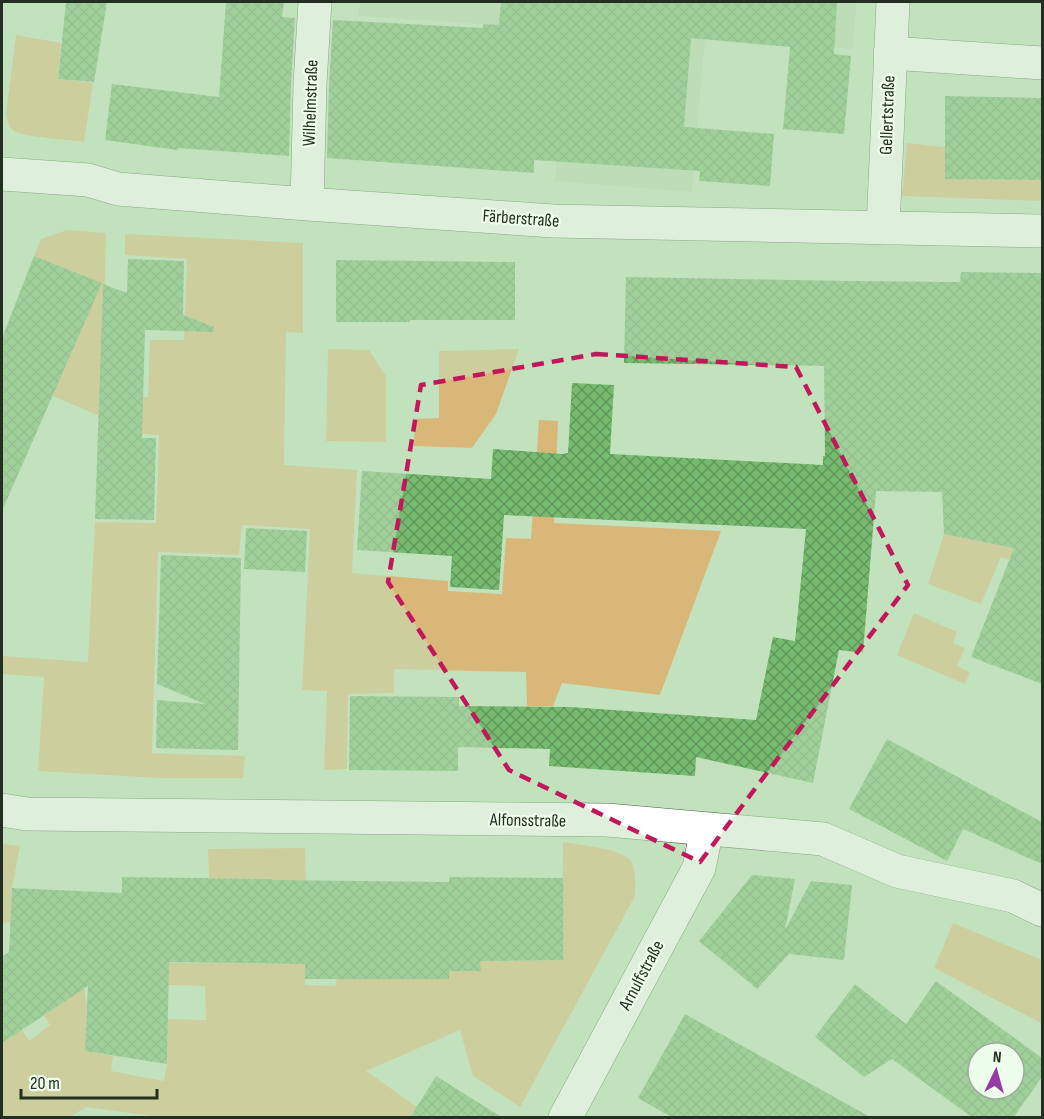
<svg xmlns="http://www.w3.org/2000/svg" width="1044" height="1119" viewBox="0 0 1044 1119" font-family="'Sofia Sans Condensed',sans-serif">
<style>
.built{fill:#b3d8ae}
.garden{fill:#d9b779}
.building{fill:url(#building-cross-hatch);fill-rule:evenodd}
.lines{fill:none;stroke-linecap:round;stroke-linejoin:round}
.minor-casing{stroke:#435f40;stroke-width:34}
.minor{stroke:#fff;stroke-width:33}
.marked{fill:none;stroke:#c2185b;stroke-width:4.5;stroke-dasharray:12 8;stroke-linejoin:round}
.labels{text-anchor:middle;stroke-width:4.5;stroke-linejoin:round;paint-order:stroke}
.street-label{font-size:18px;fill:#232f21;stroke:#eefeec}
</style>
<defs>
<pattern id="building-cross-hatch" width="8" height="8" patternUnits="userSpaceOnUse" patternTransform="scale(1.5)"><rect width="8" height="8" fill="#76ba6f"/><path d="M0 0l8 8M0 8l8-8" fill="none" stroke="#60985b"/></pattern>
</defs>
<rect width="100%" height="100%" fill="#c2e2be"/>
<!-- built -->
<path class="built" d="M360 2H857L852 50 834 47 705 39 692 192 555 181 564 30 483 24 358 16Z"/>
<!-- garden -->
<path class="garden" d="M16 35 61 43 58 79 93 83 84 142C71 140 22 137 14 131 8 127 7 120 6 114Z
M907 143 945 147V179L1042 180V201L902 196Z
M67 230 106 233 102 417 46 393 91 279 34 256 41 239Z
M125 234 303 243V333L286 332 284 465 357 470 352 573 448 581V591L502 594 506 538 531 539 539 420 558 421 554 523 721 531 660 695 562 683 553 706H527L526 672 394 669V693L348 694 347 769 324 770 327 691 302 690 310 529 242 525 239 555 158 552 152 753 245 756 243 778H159L38 771 44 677 2 674V656L88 662 95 522 156 523 159 435 125 433V397H148L150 340H184L187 259 125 255Z
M328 349 369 350 386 376V442L326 441Z
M519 349 496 414 472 448 414 446 415 419 439 418V351Z
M944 534 1023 549 1024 565 1001 557 981 604 928 584Z
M914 613 957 632 953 643 965 648 957 666 970 672 965 684 897 655Z
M563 842C579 845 620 848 630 860 637 869 635 885 635 896L520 1107 473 1076 460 1030 366 1071 417 1107 410 1117 153 1118 152 1116 86 1107 70 1117 2 1118V1043L22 1029 29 1041 50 1025 28 991 81 971 87 1007 85 1051 113 1056 111 1071 164 1081 167 1064 168 1019 206 1020 205 986 167 985 152 962 271 964 272 879 209 878 208 849 305 848 306 883 305 985 335 986 337 979H448L449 971H480V961L562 960Z
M2 844 20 846 12 888 11 921 2 924Z
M953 923 1042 960V1020L1041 1023 934 968Z"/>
<!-- building -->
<path class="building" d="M66 2H107L94 82 58 79Z
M226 2H284L282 17 295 18 291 83 289 156 178 148 177 150 105 140 112 84 219 97Z
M501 2H837L834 54 851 56 844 134 783 129 790 47 691 38 684 127 774 134 770 186 699 181 700 171 534 160V173L327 158 329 85 333 20 483 28V24L499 25Z
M945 96 1042 98V180L945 179Z
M34 256 102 283 2 511V338Z
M128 259 184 261 183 315 214 327 213 332 145 330 142 438H156L154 520 95 519 103 284 127 293Z
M336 260 515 262V320H410V322H336Z
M961 272 1042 273V684L971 657 1014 548 944 534 942 492 876 491 863 653 839 650 813 783 696 757 695 776 549 766 550 749 458 747V771L349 770 350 696 459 697V706L570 707 756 720 773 637 795 641 806 529 504 515 499 590 450 587 452 556 357 550 362 471 491 479 493 449 562 454 568 453 572 383 614 385 610 454 823 465V456H825L824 366 624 363 626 277 853 281 960 282Z
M246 528 307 531 305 572 244 569Z
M161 555 241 558 238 750 156 748 157 700 205 704 157 684Z
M887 739 1042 822V864L963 829 947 861 849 809Z
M752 875 795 879 785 930 811 881 852 885 844 960 789 954 757 989 699 941Z
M122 877 272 879V880L449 882V877L563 878V960L480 961 481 971H449V979H305V964L169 962 167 1064 85 1051 88 986 2 1043V957L9 952 12 888 122 893Z
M936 981 1042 1058V1077L1013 1118H973L892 1059 864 1077 815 1037 855 984 906 1024ZM978 1053H1014V1089H978Z
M685 1014 872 1118H673L638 1098Z
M436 1076 503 1118H410Z"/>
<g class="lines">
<defs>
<path id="minor" d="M890 53 1042 63
M2 174 88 180 118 189 307 204 553 221 1042 231
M307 204 310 84 315 2
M883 228 893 2
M2 810 27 814 607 820 823 839 897 871 1013 896 1042 910
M565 1118 699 868 707 829"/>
</defs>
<!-- minor casing -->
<use href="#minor" class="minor-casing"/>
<!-- minor -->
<use href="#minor" class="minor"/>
</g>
<!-- marked area -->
<path d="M0 0H1044V1119H0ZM596 354 796 367 908 585 700 862 509 770 388 582 421 385Z" fill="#c2e2be" fill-opacity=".55" fill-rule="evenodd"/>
<path class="marked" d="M596 354 796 367 908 585 700 862 509 770 388 582 421 385Z"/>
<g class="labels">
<!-- street labels -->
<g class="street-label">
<text transform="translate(310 103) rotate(-88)" y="6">Wilhelmstraße</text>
<text transform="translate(887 115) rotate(-88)" y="6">Gellertstraße</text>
<text transform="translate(521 218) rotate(4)" y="6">Färberstraße</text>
<text transform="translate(528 820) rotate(1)" y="6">Alfonsstraße</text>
<text transform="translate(641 975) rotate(-62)" y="6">Arnulfstraße</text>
</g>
</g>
<!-- border -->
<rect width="1044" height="1119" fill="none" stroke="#232f21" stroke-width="6"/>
<!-- north arrow -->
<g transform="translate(996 1071) rotate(5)"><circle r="28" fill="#eefeec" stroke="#9dab9b" stroke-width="1.5"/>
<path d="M0-4.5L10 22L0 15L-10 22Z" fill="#963aa5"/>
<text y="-9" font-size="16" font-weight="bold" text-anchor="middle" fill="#232f21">N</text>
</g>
<!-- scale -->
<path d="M21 1089v9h136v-9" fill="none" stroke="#232f21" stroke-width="3"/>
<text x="30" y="1089" font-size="18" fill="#232f21" stroke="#eefeec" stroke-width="4.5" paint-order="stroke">20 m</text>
</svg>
